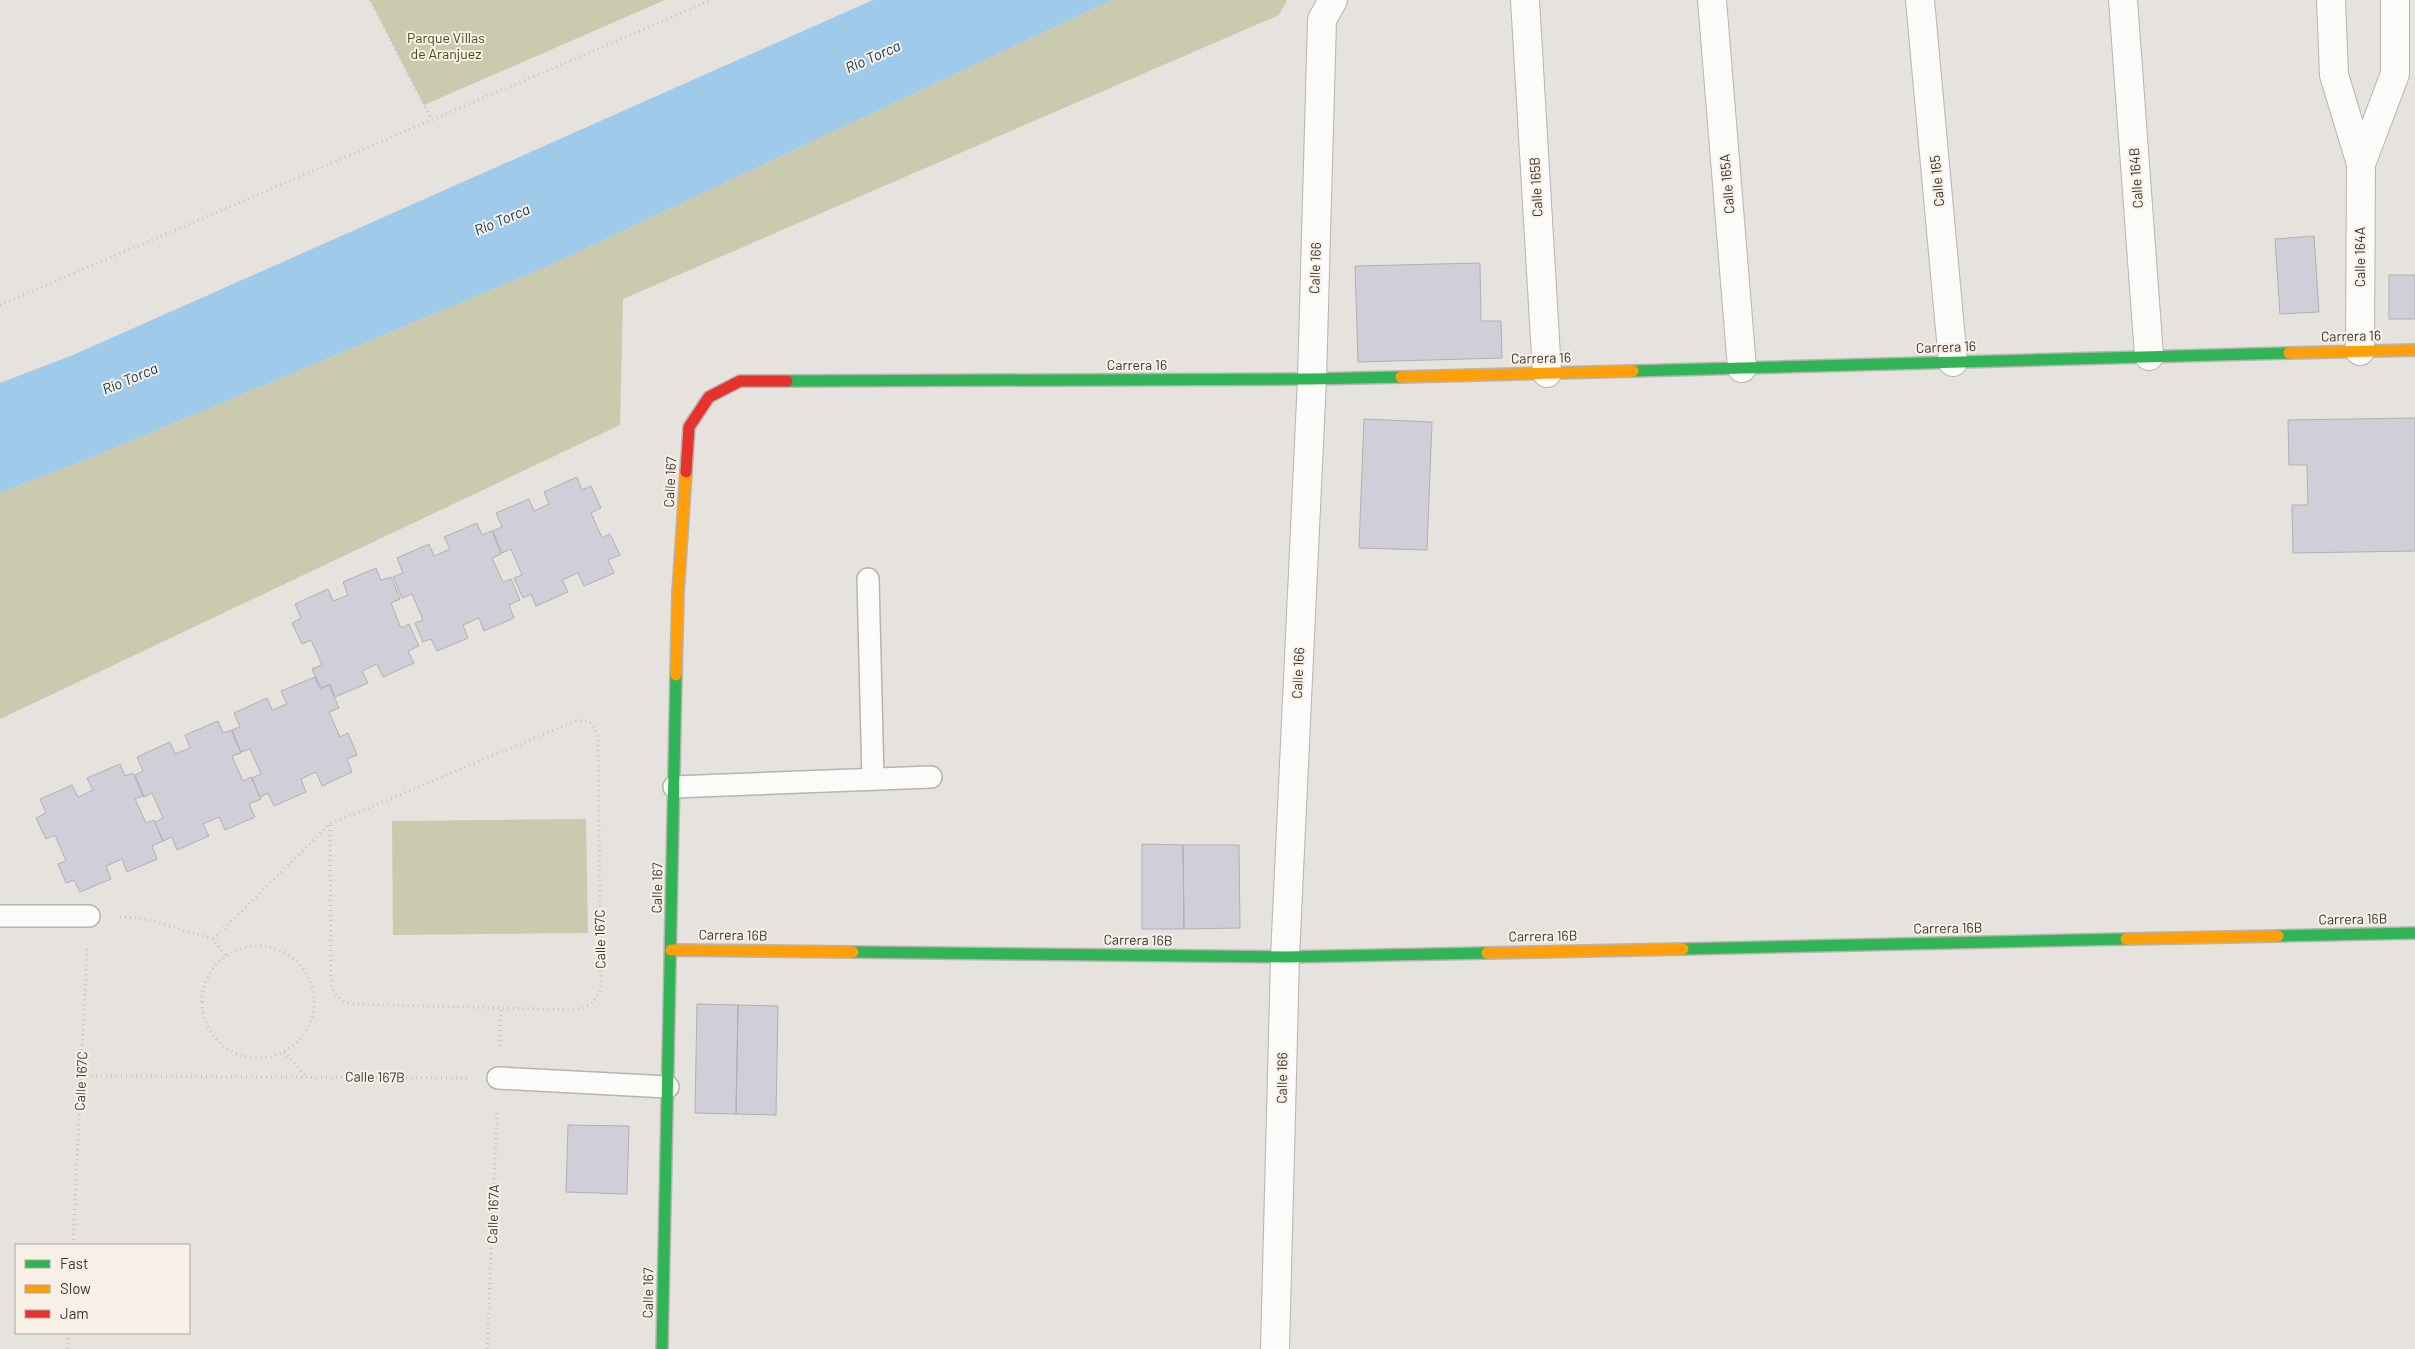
<svg xmlns="http://www.w3.org/2000/svg" width="2415" height="1349" viewBox="0 0 2415 1349" font-family="Barlow,sans-serif">
<style>
.green{fill:#cacbae}
.water{fill:#9fcaea}
.building{fill:#cfced9;stroke:#b2b0b0}
.lines{fill:none;stroke-linecap:round;stroke-linejoin:round}
.lane-casing{stroke:#b7b4b0;stroke-width:24}
.street-casing{stroke:#b7b4b0;stroke-width:30}
.fast-casing{stroke:#b7b4b0;stroke-width:14}
.slow-casing{stroke:#b7b4b0;stroke-width:14}
.jam-casing{stroke:#b7b4b0;stroke-width:14}
.path{stroke:#c4c4c2;stroke-width:3;stroke-dasharray:1 4;stroke-linecap:butt}
.lane{stroke:#fbfbfa;stroke-width:21}
.street{stroke:#fbfbfa;stroke-width:28}
.fast{stroke:#30b455;stroke-width:11}
.slow{stroke:#ff9f0a;stroke-width:11}
.jam{stroke:#e5322d;stroke-width:11}
.labels{text-anchor:middle;stroke-width:4;stroke-linejoin:round;paint-order:stroke}
.park-label{font-size:14px;fill:#474a14;stroke:#f8f0e6}
.street-label{font-size:14px;fill:#3a3733;stroke:#f8f0e6}
.water-label{font-size:15px;font-style:italic;fill:#063858;stroke:#f8f0e6}
</style>
<rect width="100%" height="100%" fill="#e6e2dd"/>
<!-- green -->
<path class="green" d="M370 0H665L424 105Z
M1112 0H1287L1279 15 623 299 620 425 0 719V493L102 453 548 266Z
M586 819 588 933 393 935 392 821Z"/>
<!-- water -->
<path class="water" d="M873 0H1112L548 266 102 453 0 493V383L73 355Z"/>
<!-- building -->
<path class="building" d="M2314 236 2319 312 2280 314 2275 239Z
M1480 263 1481 321H1501L1502 358 1358 362 1355 266Z
M2389 275H2415V319H2389Z
M2415 418V551L2293 553 2292 505H2308L2307 465H2289L2288 420Z
M1364 419 1432 422 1427 550 1359 548Z
M577 477 582 490 591 486 601 508 591 513 602 538 610 534 620 555 608 560 614 573 584 586 578 573 562 580 568 592 536 606 531 594 523 598 514 578 522 575 511 549 502 553 493 531 502 527 496 513 529 499 534 511 549 504 544 492Z
M477 523 482 535 492 531 501 554 492 558 503 582 511 579 520 600 509 605 514 618 484 631 479 618 463 625 468 638 437 651 431 639 423 642 415 623 423 620 412 594 402 598 393 577 403 573 397 558 429 544 434 556 450 549 444 537Z
M376 568 381 580 391 577 400 599 391 603 401 628 409 624 419 646 408 651 414 663 383 677 377 664 362 671 368 683 335 697 330 684 321 688 312 669 322 665 311 640 302 644 292 623 301 618 295 604 328 589 333 601 348 595 343 582Z
M315 677 320 689 329 685 339 708 329 712 340 737 348 733 357 755 347 759 352 772 322 786 316 772 301 779 306 792 274 806 268 793 260 797 252 778 261 774 250 749 241 752 232 730 240 727 234 713 267 698 272 710 287 704 281 691Z
M218 721 223 733 231 730 241 753 232 756 243 781 251 777 261 799 249 804 255 817 225 830 219 817 203 824 209 836 177 850 172 837 163 841 155 822 163 818 152 793 144 797 135 775 143 771 137 757 170 742 175 754 190 748 185 735Z
M120 764 125 776 133 773 143 796 135 799 146 823 154 820 163 841 152 846 157 859 127 872 122 859 106 866 111 879 80 892 74 880 66 883 58 864 66 861 55 835 46 839 36 818 46 813 40 799 72 785 78 797 93 790 87 778Z
M1142 844 1183 845 1184 929H1142Z
M1183 845H1239L1240 928 1184 929Z
M697 1004 738 1005 736 1114 695 1113Z
M738 1005 778 1006 776 1115 736 1114Z
M568 1125 629 1126 627 1194 566 1192Z"/>
<g class="lines">
<defs>
<path id="lane" d="M868 579 873 779
M674 787 931 777
M0 916H89
M498 1078 668 1087"/>
<path id="street" d="M1525 0 1547 373
M1712 0 1742 368
M1920 0 1953 362
M2123 0 2149 356
M2331 0 2334 75 2361 164 2360 351
M2361 164 2395 74V0
M1275 1349 1285 957 1312 379 1322 20 1333 0"/>
<path id="fast" d="M1633 371 2289 353
M787 381 1312 379 1401 377
M2278 936 2415 933
M1683 949 2126 939
M853 952 1285 957 1487 953
M662 1349 676 675"/>
<path id="slow" d="M2289 353 2415 350
M1401 377 1633 371
M676 675 678 593 686 472
M2126 939 2278 936
M671 950 853 952
M1487 953 1683 949"/>
<path id="jam" d="M686 472 689 427 709 397 740 381H787"/>
</defs>
<!-- lane casing -->
<use href="#lane" class="lane-casing"/>
<!-- street casing -->
<use href="#street" class="street-casing"/>
<!-- fast casing -->
<use href="#fast" class="fast-casing"/>
<!-- slow casing -->
<use href="#slow" class="slow-casing"/>
<!-- jam casing -->
<use href="#jam" class="jam-casing"/>
<!-- path -->
<path class="path" d="M370 0 432 120
M0 305 712 0
M120 917 142 918 213 939
M202 1002a56 56 0 1 1 112 0a56 56 0 1 1-112 0Z
M225 955 213 939 330 824 575 721C590 719 595 724 598 739L601 987C597 1001 590 1007 576 1010L353 1004C340 1001 332 994 331 980L330 824
M500 1046 501 1009
M284 1052 306 1076
M81 1076 468 1078
M73 1245 87 949
M67 1349 68 1333
M487 1349 497 1110"/>
<!-- lane -->
<use href="#lane" class="lane"/>
<!-- street -->
<use href="#street" class="street"/>
<!-- fast -->
<use href="#fast" class="fast"/>
<!-- slow -->
<use href="#slow" class="slow"/>
<!-- jam -->
<use href="#jam" class="jam"/>
</g>
<g class="labels">
<!-- park labels -->
<g class="park-label">
<text x="446" y="43">Parque Villas<tspan x="446" dy="16">de Aranjuez</tspan></text>
</g>
<!-- street labels -->
<g class="street-label">
<text transform="translate(2136 178) rotate(-94)" y="5">Calle 164B</text>
<text transform="translate(1937 181) rotate(-95)" y="5">Calle 165</text>
<text transform="translate(1727 184) rotate(-95)" y="5">Calle 165A</text>
<text transform="translate(1536 187) rotate(-93)" y="5">Calle 165B</text>
<text transform="translate(2360 257) rotate(-90)" y="5">Calle 164A</text>
<text transform="translate(1315 268) rotate(-88)" y="5">Calle 166</text>
<text transform="translate(2351 336) rotate(-1)" y="5">Carrera 16</text>
<text transform="translate(1946 347) rotate(-2)" y="5">Carrera 16</text>
<text transform="translate(1541 358) rotate(-1)" y="5">Carrera 16</text>
<text x="1137" y="370">Carrera 16</text>
<text transform="translate(670 482) rotate(-87)" y="5">Calle 167</text>
<text transform="translate(1298 673) rotate(-87)" y="5">Calle 166</text>
<text transform="translate(657 888) rotate(-89)" y="5">Calle 167</text>
<text transform="translate(2353 919) rotate(-1)" y="5">Carrera 16B</text>
<text transform="translate(1948 928) rotate(-1)" y="5">Carrera 16B</text>
<text transform="translate(733 935) rotate(1)" y="5">Carrera 16B</text>
<text transform="translate(1543 936) rotate(-1)" y="5">Carrera 16B</text>
<text transform="translate(600 939) rotate(-91)" y="5">Calle 167C</text>
<text transform="translate(1138 940) rotate(1)" y="5">Carrera 16B</text>
<text transform="translate(375 1077) rotate(1)" y="5">Calle 167B</text>
<text transform="translate(1282 1078) rotate(-89)" y="5">Calle 166</text>
<text transform="translate(81 1081) rotate(-87)" y="5">Calle 167C</text>
<text transform="translate(493 1214) rotate(-88)" y="5">Calle 167A</text>
<text transform="translate(648 1293) rotate(-89)" y="5">Calle 167</text>
</g>
<!-- water labels -->
<g class="water-label">
<text transform="translate(873 57) rotate(-24)" y="5">Río Torca</text>
<text transform="translate(502 220) rotate(-23)" y="5">Río Torca</text>
<text transform="translate(130 379) rotate(-23)" y="5">Río Torca</text>
</g>
</g>
<!-- legend -->
<rect x="15" y="1244" width="175" height="90" fill="#f8f0e6" stroke="#aca69e"/>
<rect x="25" y="1260" width="25" height="8" fill="#30b455" stroke="#aca69e"/>
<text x="60" y="1269" font-size="15" fill="#3a3733">Fast</text>
<rect x="25" y="1285" width="25" height="8" fill="#ff9f0a" stroke="#aca69e"/>
<text x="60" y="1294" font-size="15" fill="#3a3733">Slow</text>
<rect x="25" y="1310" width="25" height="8" fill="#e5322d" stroke="#aca69e"/>
<text x="60" y="1319" font-size="15" fill="#3a3733">Jam</text>
</svg>
